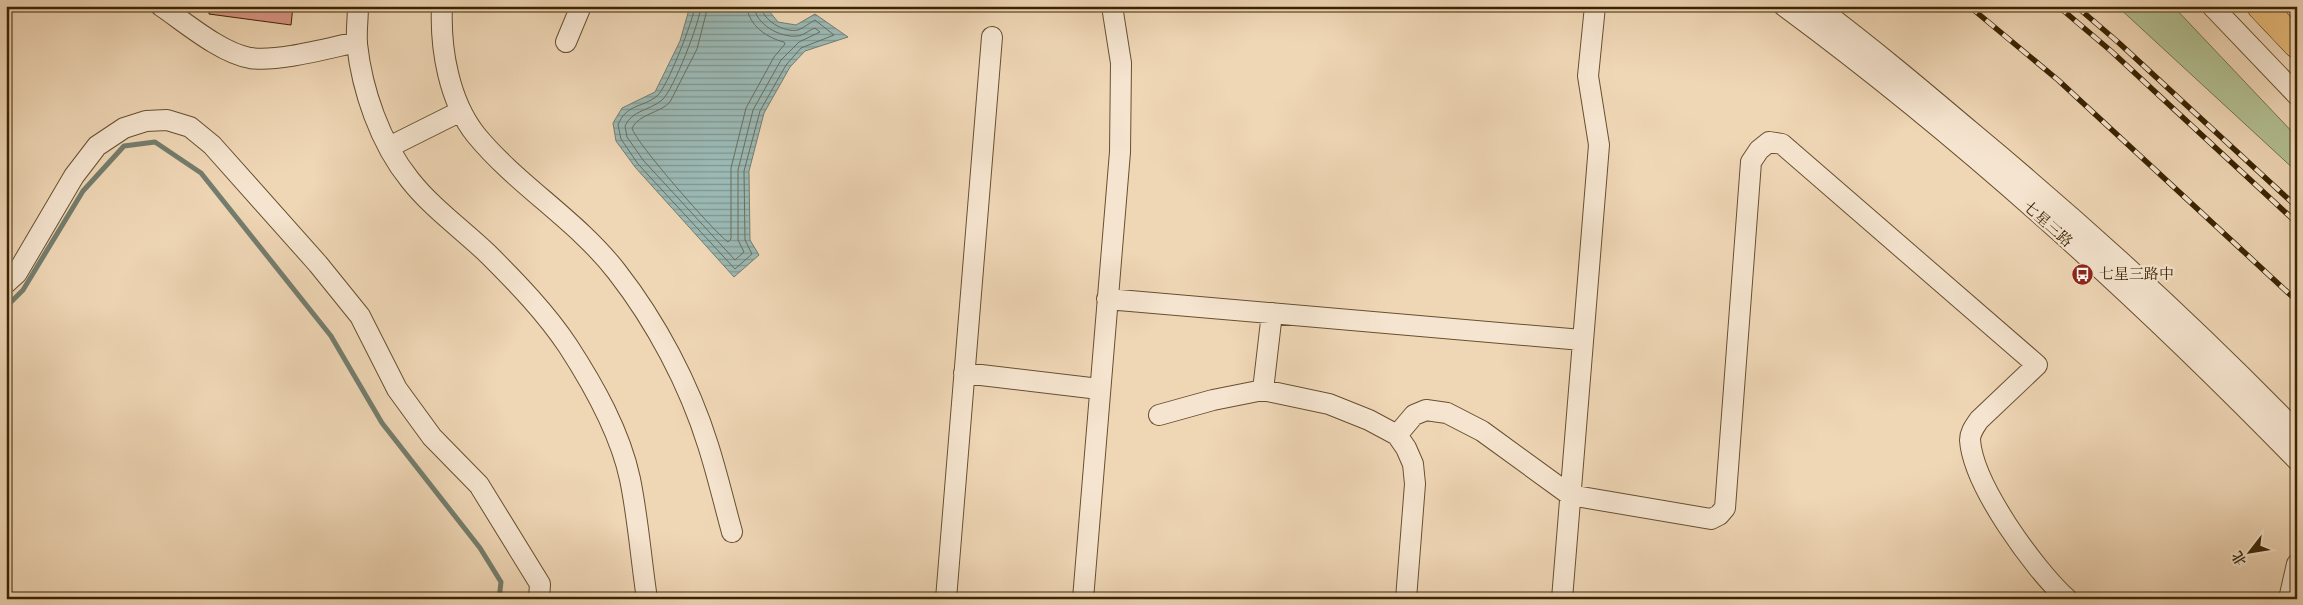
<svg xmlns="http://www.w3.org/2000/svg" width="2303" height="605" viewBox="0 0 2303 605" font-family="Vollkorn,'Noto Serif SC',serif">
<style>
.grass{fill:#b2bf92;stroke:#76724a}
.water{fill:url(#water-rules);stroke:#747d6d}
.lines{fill:none;stroke-linecap:round;stroke-linejoin:round}
.shore{stroke:#6a6e5b;stroke-width:1}
.stream{stroke:#747d6d;stroke-width:5}
.building{fill:#da9587;stroke:#3a2402}
.minor-casing{stroke:#67502f;stroke-width:22}
.highway-casing{stroke:#3a2402;stroke-width:29}
.minor{stroke:#f5e4cf;stroke-width:20}
.highway{stroke:#e8bb7a;stroke-width:28}
.rail-casing{stroke:#3a2402;stroke-width:5.5}
.rail{stroke:#f5e4cf;stroke-width:4;stroke-dasharray:11;stroke-linecap:butt}
.labels{text-anchor:middle;stroke-width:4.5;stroke-linejoin:round;paint-order:stroke}
.street-label{font-size:15px;fill:#3a2402;stroke:#f5e4cf}
.poi-label{font-size:15px;fill:#3a2402;stroke:#f5e4cf;text-anchor:start}
</style>
<defs>
<pattern id="water-rules" width="6" height="5" patternUnits="userSpaceOnUse" patternTransform="scale(1.25)"><rect width="6" height="5" fill="#9bb8b4"/><path d="M0 2.5h6" fill="none" stroke="#7f9590"/></pattern>
</defs>
<rect width="100%" height="100%" fill="#efd6b5"/>
<filter id="stains"><feTurbulence type="fractalNoise" baseFrequency=".004" numOctaves="4"/><feColorMatrix values="0 0 0 0 .2 0 0 0 0 .09 0 0 0 0 .02 0 0 0 .5 -.17"/></filter>
<radialGradient id="worn" r=".72"><stop offset=".6" stop-color="#630" stop-opacity="0"/><stop offset="1" stop-color="#630" stop-opacity=".3"/></radialGradient>
<!-- grass -->
<path class="grass" d="M2117 6H2173L2297 137V172Z"/>
<!-- water -->
<path class="water" d="M690 6H765L778 22 796 25 815 14 848 37 805 51 790 67 764 113 749 171 750 240 759 255 734 277 635 167 616 141 613 123 622 108 655 92 680 41Z"/>
<g class="lines">
<!-- shore -->
<path class="shore" d="M695 6C693 21 667 88 657 96 642 108 626 104 618 125L621 139 638 164 735 269 752 254 745 240 744 171 760 111 786 65 801 48 834 35 815 20C809 23 804 28 798 30 784 33 762 20 761 6
M701 6C700 22 673 91 662 100 649 111 632 110 625 126L627 137 643 160 735 260 744 252 738 240V170L753 110 781 60 799 42 820 32 815 28C809 30 803 36 797 36 780 38 755 24 754 6
M708 6 697 49 670 102C660 113 639 114 632 128 635 142 714 232 728 242L731 239V168L746 108 774 57 785 44 784 42C767 38 748 25 747 6"/>
<!-- stream -->
<path class="stream" d="M6 307 23 290 83 191 124 146 155 142 201 173 331 336 382 423 480 548 501 582 499 599"/>
</g>
<!-- building -->
<path class="building" d="M209 6H293L291 25 209 14Z"/>
<g class="lines">
<defs>
<path id="minor" d="M161 6C186 23 221 53 250 58 279 62 328 48 357 42
M358 6C358 18 356 32 357 44 362 90 380 143 410 180 432 208 463 230 489 255 517 283 546 313 568 346 594 386 620 432 630 479 638 518 641 559 647 599
M442 6C440 49 449 101 476 135 518 186 577 220 617 272 656 322 689 384 708 445 717 473 724 503 732 532
M1784 6C1967 141 2138 297 2297 460
M1816 6C1871 47 1923 91 1975 135 2087 228 2195 327 2297 432
M2212 6 2297 95
M566 42 581 6
M389 147 461 111
M6 283 17 273 74 176 97 146 124 128 146 121 167 120 190 127 212 145 318 264 360 316 397 389 432 437 479 485 540 584 539 599
M1107 299 1582 340
M964 373 1099 389
M1263 390 1272 313
M1159 415 1213 400 1263 390 1329 404 1369 420 1397 435 1406 448 1413 464 1415 484 1406 599
M1397 435 1414 415 1426 410 1447 413 1482 431 1570 495 1711 519 1719 515 1725 508 1751 162 1759 150 1769 142 1782 144 2037 365 1979 420C1975 426 1970 432 1970 440 1973 485 2034 569 2067 599
M946 599 992 37
M1083 599 1120 152 1121 63 1112 6
M1562 599 1599 145 1588 76 1595 6
M2289 599 2297 564"/>
<path id="highway" d="M2261 6 2297 44"/>
</defs>
<!-- minor casing -->
<use href="#minor" class="minor-casing"/>
<!-- highway casing -->
<use href="#highway" class="highway-casing"/>
<!-- minor -->
<use href="#minor" class="minor"/>
<!-- highway -->
<use href="#highway" class="highway"/>
<defs>
<path id="rail" d="M1969 6 2058 80 2297 301
M2058 6 2111 51 2297 223
M2076 6 2119 43 2297 207"/>
</defs>
<!-- rail casing -->
<use href="#rail" class="rail-casing"/>
<!-- rail -->
<use href="#rail" class="rail"/>
</g>
<!-- icons -->
<defs>
<symbol id="bus-disc" viewBox="-11 -11 22 22"><circle r="9.5" fill="#8f2418" stroke="#f5e4cf"/><path d="M-5-6H5V4H4V6H2V4H-2V6H-4V4H-5ZM-3.5-4V0h7V-4ZM-3.5 1.2v1.5H-2V1.2ZM2 1.2v1.5H3.5V1.2Z" fill="#fff"/></symbol>
</defs>
<g fill-rule="evenodd">
<use href="#bus-disc" x="2070" y="262" width="25" height="25"/>
</g>
<g class="labels">
<!-- street labels -->
<g class="street-label">
<text transform="translate(2048 224) rotate(42)" y="5">七星三路</text>
</g>
<!-- poi labels -->
<g class="poi-label">
<text x="2099" y="279">七星三路中</text>
</g>
</g>
<!-- margin -->
<rect width="2303" height="605" fill="none" stroke="#efd6b5" stroke-width="25"/>
<rect x="8" y="8" width="2288" height="590" fill="none" stroke="#3a2402" stroke-width="2.5"/>
<rect x="12" y="12" width="2278" height="580" fill="none" stroke="#3a2402"/>
<!-- north arrow -->
<g transform="translate(2250 552) rotate(239)" stroke="#f5e4cf" stroke-width="4" paint-order="stroke">
<path d="M0-4L9 19L0 12L-9 19Z" fill="#3a2402"/>
<text y="-8" font-size="14" font-weight="bold" text-anchor="middle" fill="#3a2402">北</text>
</g>
<rect width="100%" height="100%" filter="url(#stains)"/>
<rect width="100%" height="100%" fill="url(#worn)"/>
</svg>
